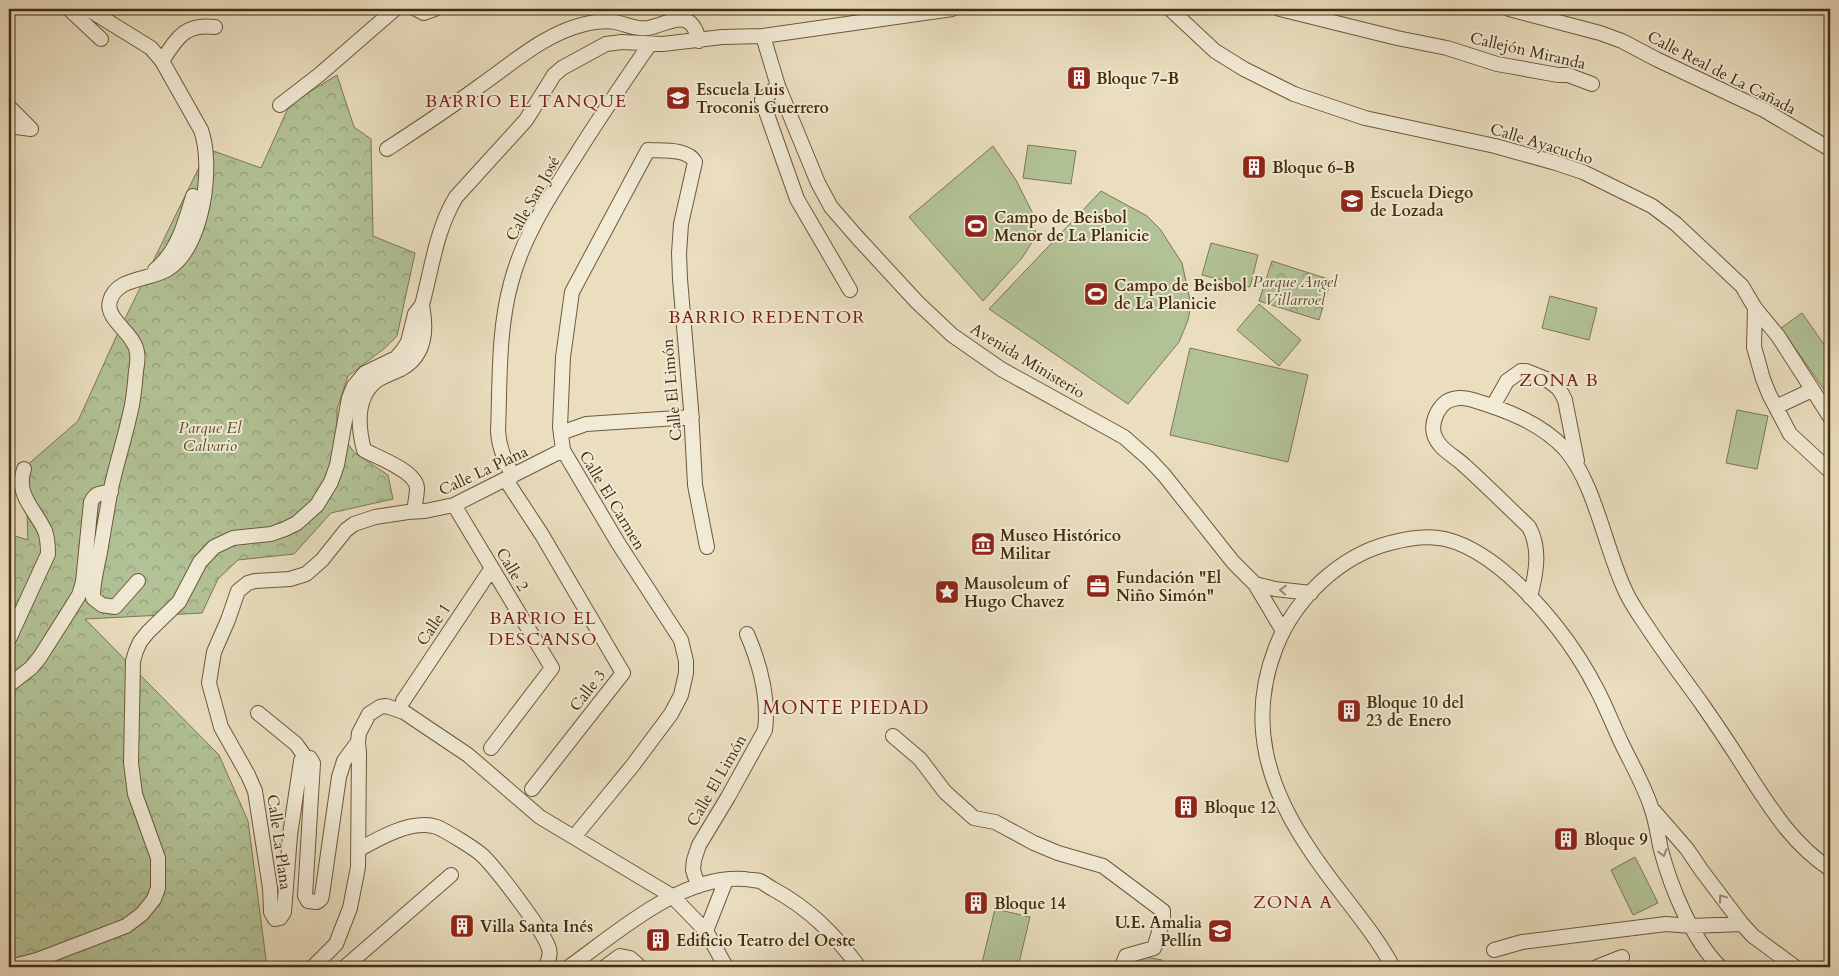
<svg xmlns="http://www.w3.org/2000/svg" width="1839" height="976" viewBox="0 0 1839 976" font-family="Cardo,serif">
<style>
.park{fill:url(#park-crowns);stroke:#7b7852}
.pitch{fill:#b2c296;stroke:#7b7852}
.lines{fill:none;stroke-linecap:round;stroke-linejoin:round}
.minor-casing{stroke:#6e593a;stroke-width:16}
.minor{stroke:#f1ead5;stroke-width:14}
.oneway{stroke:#9a8c72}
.labels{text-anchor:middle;stroke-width:4;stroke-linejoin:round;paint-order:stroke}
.street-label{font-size:16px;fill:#442d0e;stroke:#f1ead5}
.poi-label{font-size:16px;font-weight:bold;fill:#442d0e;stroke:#f1ead5;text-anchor:start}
.park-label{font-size:16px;font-style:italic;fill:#5a4b29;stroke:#f1ead5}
.neighbourhood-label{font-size:18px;letter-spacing:1px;fill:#7a1f14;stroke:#f1ead5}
.quarter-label{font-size:19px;letter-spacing:1px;fill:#7a1f14;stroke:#f1ead5}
</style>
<defs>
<pattern id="park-crowns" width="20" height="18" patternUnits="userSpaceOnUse" patternTransform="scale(1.25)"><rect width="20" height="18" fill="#b2c296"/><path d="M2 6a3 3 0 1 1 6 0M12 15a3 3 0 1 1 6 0" fill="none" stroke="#929e79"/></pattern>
</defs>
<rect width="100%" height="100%" fill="#eadebf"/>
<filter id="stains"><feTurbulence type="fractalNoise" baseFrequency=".004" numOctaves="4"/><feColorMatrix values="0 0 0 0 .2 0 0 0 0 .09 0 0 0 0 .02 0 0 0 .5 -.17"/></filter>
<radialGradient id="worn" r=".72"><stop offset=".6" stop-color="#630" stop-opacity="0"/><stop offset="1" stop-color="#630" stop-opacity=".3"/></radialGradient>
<!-- park -->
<path class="park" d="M337 75 354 127 371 139 373 236 415 253 397 336 385 348 348 376 337 409V430L355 453 388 475 393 499 331 513 294 554 238 560 218 579 202 613 85 619 219 755 248 821 267 967H9V534L28 540 25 467 78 421 117 335 208 149 261 168 290 104Z
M1272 261 1331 280 1319 320 1259 301Z"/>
<!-- pitch -->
<path class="pitch" d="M1028 145 1076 151 1071 184 1023 178Z
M993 146 1016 180 1032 212 1036 236 1022 258 983 301 909 217Z
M1101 191 1147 216 1160 229 1182 263 1191 305 1188 320 1179 342 1128 404 989 309Z
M1211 243 1258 255 1250 287 1202 275Z
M1550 296 1597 308 1589 340 1542 328Z
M1259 304 1301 340 1279 366 1237 330Z
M1802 313 1830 353V398L1781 328Z
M1190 348 1308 375 1288 462 1170 435Z
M1737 410 1768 416 1757 469 1726 463Z
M1635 857 1658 903 1633 915 1611 870Z
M995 909 1030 917 1018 967H981Z
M1129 954 1162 960 1161 967H1127Z"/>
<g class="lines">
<defs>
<path id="minor" d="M69 9 101 39
M88 9 151 48 162 61 201 130C214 166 203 248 168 269 151 280 116 277 110 301 105 316 127 330 133 342 139 351 138 361 136 371 135 383 134 394 132 405 126 435 116 464 110 493 107 511 104 528 101 546 99 561 92 583 93 598L102 605 115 607 138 581
M416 9 424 13 435 9
M1170 9 1215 51 1244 69 1294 94 1365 118 1495 146 1556 163 1583 172 1652 206 1676 224 1742 286 1755 308 1778 336 1830 417
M1280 9 1397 38 1447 48 1497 64 1558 75H1568L1592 84
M1509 9 1600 33 1622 41 1656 59 1764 110 1830 149
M763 36 778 86 818 183 831 207 857 237 917 302 952 335 1001 369 1124 437 1149 459 1164 475 1233 562 1255 584 1283 631
M162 61C177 38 185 23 215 27
M778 86 762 100 797 199 850 290
M280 105 319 75 395 9
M9 107 31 129
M9 126 31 129
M387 149C419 128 450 108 481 85 514 62 544 34 585 24 595 22 604 20 615 22 626 24 636 30 648 28 669 24 691 5 699 41
M155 270C178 251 185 223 193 196
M1755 308 1754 347 1763 379 1769 394 1790 434 1830 471
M1493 406 1507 381 1521 371H1526L1546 379 1558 388 1562 394 1565 400 1577 461
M1776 407 1812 390
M561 433 586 424 692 417
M513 476C505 461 499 448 498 431 500 382 498 330 511 283 523 236 550 196 576 155 600 117 625 80 650 44
M506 480 542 535 623 673 532 789
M454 505 552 668 491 748
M414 511C415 504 417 495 417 488 416 471 377 457 364 450 358 427 355 398 376 381 383 376 393 373 401 369 425 356 427 330 422 305
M1255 584 1275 589 1311 593
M1530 597C1536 574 1541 549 1529 527 1508 507 1487 486 1465 466 1455 456 1438 449 1434 434 1431 423 1437 409 1446 402 1454 397 1465 397 1473 400 1506 410 1541 423 1565 449 1595 483 1605 548 1625 590 1631 604 1640 616 1648 628 1665 654 1684 679 1702 704 1718 727 1734 751 1749 775 1773 812 1793 844 1830 869
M9 639 48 554C48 546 48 539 45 531 35 509 15 495 24 469
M9 685 31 668 40 657 71 608 79 595 83 582 91 502C95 493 101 493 111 492
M403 701 492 568
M258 713 296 744 306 758
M893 736 920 759 945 792 974 818 995 822 1034 843 1058 853 1103 866 1163 911V920L1154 948 1126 956 1122 967
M358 742 344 761 339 777 322 895 321 899 317 902 308 901 305 896 313 763 310 758H303L301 761 290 835 284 912 280 918 275 919 271 912 270 888 255 791 248 775 221 727 209 683 214 652 228 620 238 591 248 583 255 581 290 579 306 574 322 560 346 530 354 524 375 517 408 512 425 511 454 505 563 450
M1654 811 1687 849 1702 871 1742 924 1753 936 1795 967
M574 837 633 765 671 714 681 695 686 673V661L681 640 618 543 563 450 560 427 563 357 572 292 648 150C661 151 688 148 695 162L681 224 679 253 680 279 691 409 695 485 707 547
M358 850C379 838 412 819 437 827 446 831 476 849 483 856 497 870 545 932 549 949 551 956 548 962 545 967
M698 886 693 870 694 860 699 845 728 797 765 730C769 697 760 664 747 634
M706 931 726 880
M1494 950 1522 942 1666 924 1691 926 1742 924
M10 967 37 960 126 926 142 914 154 899 158 888V858L135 794 131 763 133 661 136 651 140 642 148 632 179 602 200 562 214 547 233 538 271 534 285 529 297 523 317 505 331 482 337 465 349 398 354 386 365 373 396 358 403 350 408 342 415 314 422 305C432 268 436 230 456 197L526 120 554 75 562 68 606 44 622 42 663 44 722 37 763 36 952 9
M313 967 336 944 350 908 358 867 359 753 358 742 359 733 369 714 380 707 386 706 404 712 468 755 540 817 672 896 706 931 726 967
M345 967 451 875
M569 967C618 932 682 874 745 879 750 880 756 880 760 881 764 883 769 887 773 889 810 909 834 934 859 967
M605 967 620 956 630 958 640 967
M1393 967C1370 925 1336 890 1310 850 1267 787 1247 721 1276 647 1295 599 1339 556 1390 543 1408 538 1427 535 1445 539 1504 553 1568 634 1595 686 1605 704 1612 723 1621 742 1631 763 1644 785 1651 807 1656 821 1658 836 1661 850 1671 888 1692 939 1720 967
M1597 967 1622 957"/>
</defs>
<!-- minor casing -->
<use href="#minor" class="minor-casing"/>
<!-- minor -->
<use href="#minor" class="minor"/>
</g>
<!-- one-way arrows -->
<defs><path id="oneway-chevron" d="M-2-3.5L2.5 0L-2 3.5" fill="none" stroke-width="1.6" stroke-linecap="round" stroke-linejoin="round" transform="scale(1.25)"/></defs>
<g class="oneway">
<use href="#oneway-chevron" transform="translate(1283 590) rotate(-175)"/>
<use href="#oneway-chevron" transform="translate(1663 853) rotate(74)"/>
<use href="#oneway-chevron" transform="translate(1722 898) rotate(-127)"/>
</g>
<!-- icons -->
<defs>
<symbol id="building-square" viewBox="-11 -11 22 22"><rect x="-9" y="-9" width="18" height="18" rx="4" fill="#8f2418" stroke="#f1ead5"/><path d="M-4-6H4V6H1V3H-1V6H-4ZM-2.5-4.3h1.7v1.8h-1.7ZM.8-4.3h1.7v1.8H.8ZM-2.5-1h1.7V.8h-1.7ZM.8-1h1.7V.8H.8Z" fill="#fff"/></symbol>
<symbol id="school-square" viewBox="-11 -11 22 22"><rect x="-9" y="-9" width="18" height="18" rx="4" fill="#8f2418" stroke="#f1ead5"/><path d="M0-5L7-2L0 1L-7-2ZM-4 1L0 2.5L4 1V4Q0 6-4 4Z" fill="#fff"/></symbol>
<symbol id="stadium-square" viewBox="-11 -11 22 22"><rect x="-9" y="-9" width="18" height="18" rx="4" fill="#8f2418" stroke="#f1ead5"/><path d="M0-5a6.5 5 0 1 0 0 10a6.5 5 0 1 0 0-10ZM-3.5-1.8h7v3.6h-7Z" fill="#fff"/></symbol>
<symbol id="museum-square" viewBox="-11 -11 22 22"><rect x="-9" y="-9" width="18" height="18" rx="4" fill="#8f2418" stroke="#f1ead5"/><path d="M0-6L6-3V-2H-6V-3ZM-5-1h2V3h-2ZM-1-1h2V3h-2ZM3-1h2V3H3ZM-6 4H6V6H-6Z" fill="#fff"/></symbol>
<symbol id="office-square" viewBox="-11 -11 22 22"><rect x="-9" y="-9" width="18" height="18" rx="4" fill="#8f2418" stroke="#f1ead5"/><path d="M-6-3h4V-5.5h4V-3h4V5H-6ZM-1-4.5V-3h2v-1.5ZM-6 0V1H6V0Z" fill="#fff"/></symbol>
<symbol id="sight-square" viewBox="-11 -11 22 22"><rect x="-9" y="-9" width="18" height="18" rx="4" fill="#8f2418" stroke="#f1ead5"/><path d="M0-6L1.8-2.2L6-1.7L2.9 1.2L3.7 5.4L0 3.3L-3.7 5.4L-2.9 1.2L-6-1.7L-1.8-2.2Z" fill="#fff"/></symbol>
</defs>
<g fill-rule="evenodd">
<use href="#building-square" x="1065" y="64" width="28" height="28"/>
<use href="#school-square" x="664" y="84" width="28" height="28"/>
<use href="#building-square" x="1240" y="153" width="28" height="28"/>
<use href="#school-square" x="1338" y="187" width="28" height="28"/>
<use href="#stadium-square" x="962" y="212" width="28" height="28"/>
<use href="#stadium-square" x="1082" y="280" width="28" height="28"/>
<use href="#museum-square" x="969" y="530" width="28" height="28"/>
<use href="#office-square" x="1084" y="572" width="28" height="28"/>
<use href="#sight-square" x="933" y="578" width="28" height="28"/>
<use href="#building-square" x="1335" y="697" width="28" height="28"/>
<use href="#building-square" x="1172" y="793" width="28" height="28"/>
<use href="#building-square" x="1552" y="825" width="28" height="28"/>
<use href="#building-square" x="962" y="889" width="28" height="28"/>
<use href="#building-square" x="448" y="912" width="28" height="28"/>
<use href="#school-square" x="1206" y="917" width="28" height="28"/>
<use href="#building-square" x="644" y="926" width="28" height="28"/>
</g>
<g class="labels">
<!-- street labels -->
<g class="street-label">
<text transform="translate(1528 50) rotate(13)" y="6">Callejón Miranda</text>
<text transform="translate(1722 72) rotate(27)" y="6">Calle Real de La Cañada</text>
<text transform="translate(1542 143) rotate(17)" y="6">Calle Ayacucho</text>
<text transform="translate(532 198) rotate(-61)" y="6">Calle San José</text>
<text transform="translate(1028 360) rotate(31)" y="6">Avenida Ministerio</text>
<text transform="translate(671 390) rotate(-95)" y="6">Calle El Limón</text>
<text transform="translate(483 470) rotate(-25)" y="6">Calle La Plana</text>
<text transform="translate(613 500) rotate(59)" y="6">Calle El Carmen</text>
<text transform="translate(513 569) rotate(59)" y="6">Calle 2</text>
<text transform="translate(433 624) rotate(-56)" y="6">Calle 1</text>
<text transform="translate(587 690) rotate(-52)" y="6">Calle 3</text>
<text transform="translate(716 780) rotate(-60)" y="6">Calle El Limón</text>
<text transform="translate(280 842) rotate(82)" y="6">Calle La Plana</text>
</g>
<!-- poi labels -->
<g class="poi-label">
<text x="1096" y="84">Bloque 7-B</text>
<text x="696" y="95">Escuela Luis<tspan x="696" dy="18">Troconis Guerrero</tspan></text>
<text x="1272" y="173">Bloque 6-B</text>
<text x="1370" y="198">Escuela Diego<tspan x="1370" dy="18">de Lozada</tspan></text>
<text x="994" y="223">Campo de Beisbol<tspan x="994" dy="18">Menor de La Planicie</tspan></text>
<text x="1114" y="291">Campo de Beisbol<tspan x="1114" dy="18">de La Planicie</tspan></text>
<text x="1000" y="541">Museo Histórico<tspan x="1000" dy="18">Militar</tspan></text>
<text x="1116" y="583">Fundación "El<tspan x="1116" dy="18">Niño Simón"</tspan></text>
<text x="964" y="589">Mausoleum of<tspan x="964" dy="18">Hugo Chavez</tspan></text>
<text x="1366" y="708">Bloque 10 del<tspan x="1366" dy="18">23 de Enero</tspan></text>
<text x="1204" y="813">Bloque 12</text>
<text x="1584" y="845">Bloque 9</text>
<text x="994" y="909">Bloque 14</text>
<text x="1202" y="928" text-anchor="end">U.E. Amalia<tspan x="1202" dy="18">Pellín</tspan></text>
<text x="480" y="932">Villa Santa Inés</text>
<text x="676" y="946">Edificio Teatro del Oeste</text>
</g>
<!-- park labels -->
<g class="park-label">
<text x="1295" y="287">Parque Angel<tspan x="1295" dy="18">Villarroel</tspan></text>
<text x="210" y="433">Parque El<tspan x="210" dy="18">Calvario</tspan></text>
</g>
<!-- neighbourhood labels -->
<g class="neighbourhood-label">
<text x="526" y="107">BARRIO EL TANQUE</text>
<text x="767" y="323">BARRIO REDENTOR</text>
<text x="1559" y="386">ZONA B</text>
<text x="543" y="624">BARRIO EL<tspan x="543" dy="21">DESCANSO</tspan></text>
<text x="1293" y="908">ZONA A</text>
</g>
<!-- quarter labels -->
<g class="quarter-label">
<text x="846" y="714">MONTE PIEDAD</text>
</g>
</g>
<!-- margin -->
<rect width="1839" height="976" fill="none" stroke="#eadebf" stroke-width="30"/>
<rect x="10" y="10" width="1819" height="956" fill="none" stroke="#442d0e" stroke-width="2.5"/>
<rect x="15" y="15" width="1809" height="946" fill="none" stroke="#442d0e"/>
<rect width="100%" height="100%" filter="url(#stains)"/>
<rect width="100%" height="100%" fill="url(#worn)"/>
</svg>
